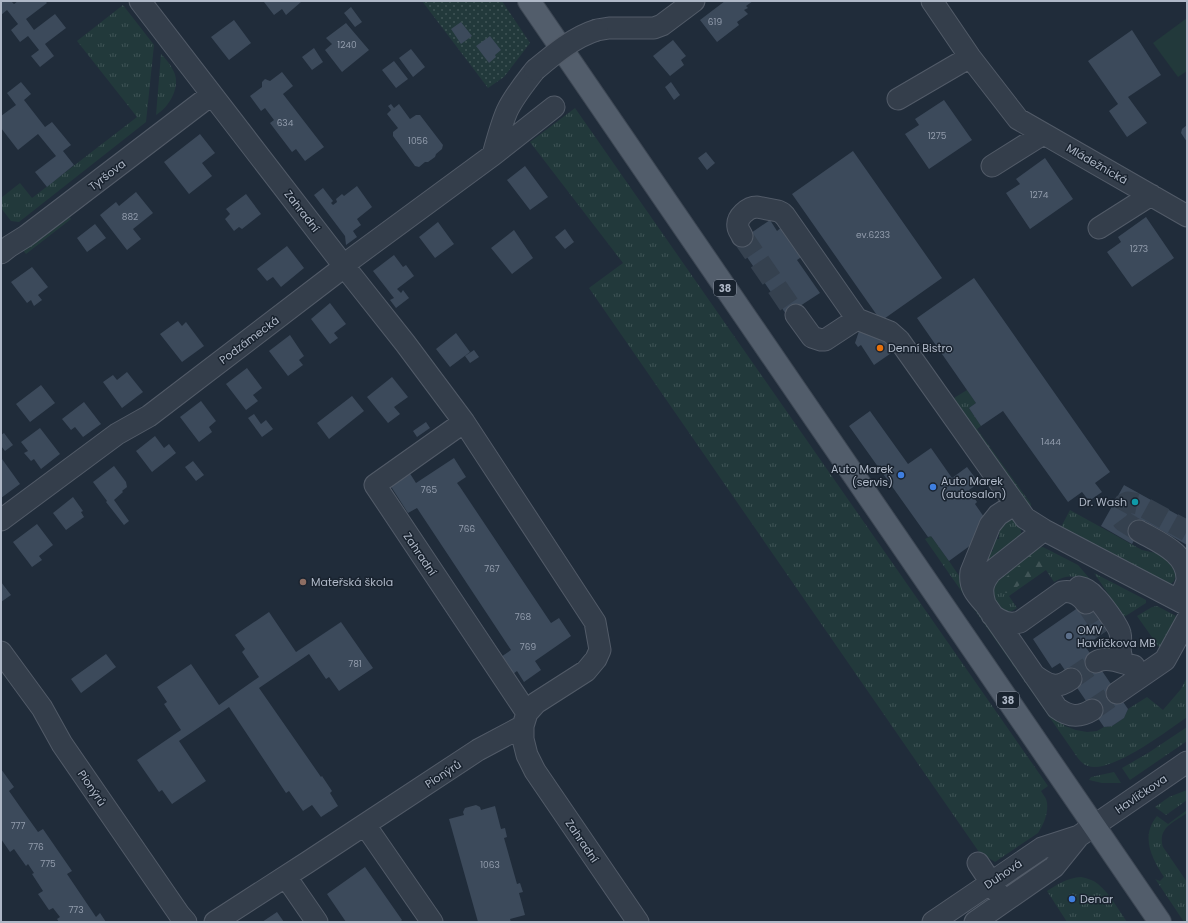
<svg xmlns="http://www.w3.org/2000/svg" width="1188" height="923" viewBox="0 0 1188 923" font-family="Poppins,sans-serif">
<style>
.grass{fill:url(#grass-tufts)}
.forest{fill:url(#forest-firs)}
.garden{fill:url(#garden-dots)}
.pitch{fill:#22393b}
.building{fill:#3c4a5b}
.lines{fill:none;stroke-linecap:round;stroke-linejoin:round}
.minor-tunnel{stroke:#35414f;stroke-width:21;stroke-dasharray:21 10;stroke-linecap:butt}
.minor-casing{stroke:#525b68;stroke-width:23}
.major-casing{stroke:#3d4754;stroke-width:24}
.minor{stroke:#343e4b;stroke-width:21}
.major{stroke:#525d6b;stroke-width:22}
.minor-bridge-casing{stroke:#525b68;stroke-width:23;stroke-linecap:butt}
.minor-bridge{stroke:#343e4b;stroke-width:21}
.food-dot{fill:#e8710a;stroke:#19232f;stroke-width:1.5}
.shop-dot{fill:#3f7fe0;stroke:#19232f;stroke-width:1.5}
.culture-dot{fill:#0f9aa8;stroke:#19232f;stroke-width:1.5}
.education-dot{fill:#8d6e63;stroke:#19232f;stroke-width:1.5}
.service-dot{fill:#5c6f8a;stroke:#19232f;stroke-width:1.5}
.labels{text-anchor:middle;stroke-width:3;stroke-linejoin:round;paint-order:stroke}
.number-label{font-size:9px;fill:#929cac}
.shield{fill:#19232f;stroke:#828b99;stroke-width:1}
.shield-label{font-size:10px;font-weight:bold;fill:#afb8c7}
.street-label{font-size:11px;fill:#afb8c7;stroke:#19232f}
.poi-label{font-size:11px;fill:#afb8c7;stroke:#19232f;text-anchor:start}
</style>
<defs>
<pattern id="grass-tufts" width="24" height="20" patternUnits="userSpaceOnUse"><rect width="24" height="20" fill="#22393b"/><path d="M3 7l-1-3M5 7V3M7 7l1-3M15 17l-1-3M17 17v-4M19 17l1-3" fill="none" stroke="#405456"/></pattern>
<pattern id="forest-firs" width="22" height="20" patternUnits="userSpaceOnUse"><rect width="22" height="20" fill="#22393b"/><path d="M5 1l3.5 6h-7zM16 11l3.5 6h-7z" fill="#405456"/></pattern>
<pattern id="garden-dots" width="8" height="8" patternUnits="userSpaceOnUse"><rect width="8" height="8" fill="#22393b"/><path d="M2 2h.1M6 6h.1" fill="none" stroke="#405456" stroke-width="1.8" stroke-linecap="round"/></pattern>
</defs>
<rect width="100%" height="100%" fill="#202c3a"/>
<!-- grass -->
<path class="grass" d="M123 5 154 45 146 122 19 222 11 221 1 208V198L20 183 32 198 137 117 77 41Z
M161 54C166 59 171 65 174 72 181 87 169 107 156 115Z
M575 108 1048 786 1041 791C1043 794 1045 797 1046 799 1050 810 1044 824 1038 833L995 862 979 852 589 288 623 263 530 142Z
M69 217 71 219 26 254 22 249Z
M967 390 976 403 969 408 981 426 977 429 1031 504V506L1028 508 953 403 954 398Z
M1070 510 1142 550 1160 554 1174 566 1176 574 1174 581 1171 584H1167L1060 529Z
M1007 519C1017 520 1022 525 1021 535L977 572 988 551H993V539H999V526Z
M931 536 949 561 1055 718 1065 726 1076 730 1087 732 1097 731 1104 727 1112 726 1124 718 1128 709 1147 697 1163 710 1181 689 1187 677V717C1167 731 1111 774 1088 766 1081 764 1077 757 1073 751L925 539Z
M1043 547 1078 565 1095 585C1079 577 1070 572 1054 582L1046 570 1009 596 1017 608 1012 611 1007 612 1001 610 992 599V583L1037 548Z
M1094 573 1146 600V603L1124 617Z
M1157 606 1176 616 1175 622 1161 650 1137 616 1152 607Z
M1187 727V741L1130 780 1122 768 1148 753Z
M1114 772 1121 783H1102L1089 780 1091 777Z
M1187 790V800L1166 815 1155 807 1169 797Z
M1187 810V813C1174 822 1157 828 1163 847L1187 882V922H1184L1156 880 1155 879 1160 881 1164 877C1152 858 1140 837 1157 816L1168 824Z
M1081 877C1087 878 1093 880 1098 884 1110 894 1118 909 1127 922H1067L1047 891C1058 884 1067 878 1081 877Z"/>
<!-- forest -->
<path class="forest" d="M1037 551H1041L1048 557V562L1044 567 1009 593C1004 593 1001 592 999 587L1000 583 1031 554Z"/>
<!-- garden -->
<path class="garden" d="M422 1H502L530 43 504 77 488 88Z"/>
<!-- pitch -->
<path class="pitch" d="M1187 18V71L1178 77 1153 43Z"/>
<!-- building -->
<path class="building" d="M1 1H11L14 4 18 1H45L47 3 26 19 34 30 55 14 66 28 45 44 54 56 40 67 31 56 39 50 28 36 20 42 11 30 18 24 7 10 1 15Z
M265 1H300L301 2 286 15 282 9 274 15 264 2Z
M725 1H753L746 6 748 8 744 10 748 14 737 22 739 25 717 42 700 20Z
M351 7 362 22 355 27 344 13Z
M234 20 251 43 229 60 211 37Z
M461 22 472 36 461 44 451 29Z
M346 23 369 50 342 72 325 50 332 44 326 38Z
M1132 30 1161 75 1128 97 1147 123 1127 137 1109 111 1118 104 1088 61Z
M490 36 501 50 495 55 496 57 489 63 476 46Z
M673 40 686 56 681 60 684 65 670 76 653 56Z
M314 48 323 62 312 70 302 57Z
M411 49 425 67 413 77 399 58Z
M394 61 408 79 396 88 382 70Z
M282 72 293 86 283 94 324 147 305 161 296 149 292 152 270 123 274 120 265 108 261 111 250 96 262 87V82L265 79 270 81Z
M21 82 31 94 24 100 45 127 52 122 71 145 63 151 74 165 47 187 35 172 56 156 38 134 18 150 1 128V116L16 105 7 93Z
M671 82 680 95 674 100 665 87Z
M944 100 972 140 929 169 905 134 919 125 915 119Z
M391 104 394 108 399 104 410 119 416 115H420L443 145 442 149 436 154 435 157 428 162H425L419 167 415 166 393 136V132L398 128 387 114 391 110 388 106Z
M1187 125V142L1181 133 1182 129Z
M200 134 215 153 202 163 212 176 189 194 164 162Z
M853 151 942 278 881 321 792 194Z
M706 152 715 163 707 170 698 158Z
M1045 158 1073 199 1030 229 1006 193 1020 184 1016 179Z
M525 166 548 197 530 210 507 180Z
M357 186 372 207 357 219 361 225 353 231 357 237 346 245 345 236 314 195 323 188 333 201 331 203 333 205 337 202 336 199 342 194 344 196Z
M136 192 153 213 133 229 141 239 127 250 100 215 116 202 119 206Z
M246 194 261 214 242 229 239 227 234 231 225 219 230 214 226 209Z
M1146 217 1174 258 1132 287 1107 252 1121 242 1118 237Z
M770 220 777 231 783 226 803 256 797 260 820 293 800 306 790 320 736 241 751 233Z
M438 222 454 244 435 258 419 237Z
M95 224 106 238 87 252 77 238Z
M565 229 574 242 565 249 555 237Z
M514 230 533 258 512 274 491 248Z
M287 246 304 268 281 287 273 277 267 281 257 269Z
M394 255 403 267 406 265 414 276 397 289 401 293 403 290 409 298 396 308 390 300 394 298 373 271Z
M32 267 48 287 38 295 42 300 34 306 31 300 27 303 11 282Z
M974 278 1110 472 1095 483 1102 492 1089 501 1082 492 1068 502 1003 411 981 426 969 408 976 403 917 318Z
M330 303 346 324 334 333 338 338 330 344 311 319Z
M178 321 182 326 186 322 204 346 182 362 160 334Z
M859 331 893 344 897 349 874 365 861 345 858 347 855 343Z
M456 333 470 352 450 367 436 349Z
M290 335 304 356 299 360 303 365 288 376 269 351Z
M474 350 479 357 470 363 465 356Z
M247 368 262 388 253 395 258 401 246 410 226 384Z
M127 372 143 392 122 408 103 382 113 375 117 380Z
M392 377 408 397 394 407 400 414 388 423 367 397Z
M41 385 55 403 30 422 16 404Z
M352 396 364 411 329 439 317 423Z
M201 401 216 421 209 427 212 432 199 442 180 417Z
M84 402 101 424 83 437 75 427 71 430 62 419Z
M870 411 908 464 931 448 952 478 967 467 979 483 969 490 977 502 975 504 984 517 971 545 949 561 931 536 928 537 849 426Z
M254 414 261 424 266 420 273 429 262 437 248 418Z
M426 422 430 428 417 437 413 431Z
M40 428 60 454 41 469 34 459 31 461 24 453 28 451 21 442Z
M4 433 13 445 5 451 1 446V435Z
M155 436 164 448 169 444 176 453 152 472 136 451Z
M454 458 466 477 457 483 460 487 551 623 559 618 571 636 535 661 541 670 524 682 517 671 513 674 501 657 511 650 417 508 408 513 390 485 409 472 416 483Z
M2 459 20 484 1 498V460Z
M193 461 204 475 196 481 185 467Z
M114 466 126 482 127 487 122 491 123 492 114 500 129 521 124 525 106 502 107 501 93 482Z
M1124 485 1187 520V545L1145 521 1132 544 1101 526Z
M73 497 83 511 81 512 84 517 66 530 53 513Z
M37 524 53 545 39 556 42 560 32 567 13 542Z
M1 582 11 595 1 602Z
M1092 598 1112 627 1085 646 1128 709 1124 718 1112 726 1104 727 1060 663 1052 668 1033 639Z
M269 612 296 652 341 622 373 668 339 691 329 677 326 679 309 654 259 688 321 777 322 776 332 791 330 793 338 806 321 817 312 805 303 811 289 791 286 793 229 707 179 741 206 781 172 804 162 790 159 792 137 760 181 730 164 704 167 702 157 687 191 664 219 705 259 677 242 652 245 649 235 635Z
M106 654 116 667 81 693 71 679Z
M1 769 14 787 9 791 23 811 38 832 43 829 72 871 67 874 96 917 100 913 106 922H59L57 919 60 917 53 908 49 910 38 894 43 891 32 874 34 873 28 864 26 866 14 849 10 852 1 839Z
M476 805 480 807 481 810 495 806 501 829 505 828 507 837 504 838 517 884 520 883 523 892 519 893 525 915 510 919 511 922H478L449 819 464 815 463 812 465 808Z
M365 867 402 920 400 922H346L327 894Z
M277 912 284 922H262Z"/>
<g class="lines">
<!-- minor-tunnel -->
<path class="minor-tunnel" d="M742 236 796 315
M1139 531 1123 521 1120 517 1119 513 1124 504 1128 502 1138 504 1187 531
M1086 603 1105 632
M1071 679 1096 662
M1092 710 1117 693"/>
<defs>
<path id="minor" d="M140 1 344 266 405 343 464 422 595 622 600 650 596 659 586 671 536 703 527 713 523 726V739L527 755 535 771 638 922
M932 1 970 57 1018 119 1187 216
M597 30 609 28H654L662 25 694 1
M898 99 970 57
M493 155 554 107
M992 166 1043 134
M1099 228 1151 195
M742 236C741 233 738 230 738 227 736 217 748 207 757 207L778 211 782 213 785 216 857 319
M1 253 10 246 26 236 211 95
M796 315 812 337 821 340H825L857 319 890 332 899 340 1025 518 1044 530 1187 605
M464 422 375 485 527 713
M1 520 117 434 149 416 336 273 353 258 493 155C497 140 501 125 507 111 514 96 525 83 535 70
M1044 530 991 572C982 583 981 590 985 604L1057 708C1069 717 1079 718 1092 710
M1139 531C1158 542 1188 553 1187 580 1186 587 1181 594 1178 600
M1079 587C1085 588 1091 592 1095 597 1101 602 1119 627 1120 633 1122 641 1119 648 1121 655
M984 603C975 593 969 586 971 572L990 525 998 515 1015 504
M992 615C1002 622 1009 625 1020 622L1062 592C1072 590 1080 595 1086 603
M1 652 42 708 62 744 179 914 186 922
M1096 662C1107 655 1122 663 1134 666
M1034 675C1048 685 1056 690 1071 679
M1117 693 1165 660 1187 620
M365 825 432 922
M978 863 998 893
M286 877 317 922
M215 922 308 862 478 750 523 726
M933 922 1042 848 1079 836 1187 762
M975 922 1054 867 1079 836"/>
<path id="major" d="M529 1 1160 922"/>
</defs>
<!-- minor casing -->
<use href="#minor" class="minor-casing"/>
<!-- major casing -->
<use href="#major" class="major-casing"/>
<!-- minor -->
<use href="#minor" class="minor"/>
<!-- major -->
<use href="#major" class="major"/>
<defs>
<path id="minor-bridge" d="M535 70C554 54 574 37 597 30"/>
</defs>
<!-- minor-bridge casing -->
<use href="#minor-bridge" class="minor-bridge-casing"/>
<!-- minor-bridge -->
<use href="#minor-bridge" class="minor-bridge"/>
</g>
<!-- markers -->
<circle class="food-dot" cx="880" cy="348" r="4"/>
<g class="shop-dot">
<circle cx="901" cy="475" r="4"/>
<circle cx="933" cy="487" r="4"/>
<circle cx="1072" cy="899" r="4"/>
</g>
<circle class="culture-dot" cx="1135" cy="502" r="4"/>
<circle class="education-dot" cx="303" cy="582" r="4"/>
<circle class="service-dot" cx="1069" cy="636" r="4"/>
<g class="labels">
<!-- number labels -->
<g class="number-label">
<text x="715" y="25">619</text>
<text x="347" y="48">1240</text>
<text x="285" y="126">634</text>
<text x="937" y="139">1275</text>
<text x="418" y="144">1056</text>
<text x="1039" y="198">1274</text>
<text x="130" y="220">882</text>
<text x="873" y="238">ev.6233</text>
<text x="1139" y="252">1273</text>
<text x="1051" y="445">1444</text>
<text x="429" y="493">765</text>
<text x="467" y="532">766</text>
<text x="492" y="572">767</text>
<text x="523" y="620">768</text>
<text x="528" y="650">769</text>
<text x="355" y="667">781</text>
<text x="18" y="829">777</text>
<text x="36" y="850">776</text>
<text x="48" y="867">775</text>
<text x="490" y="868">1063</text>
<text x="76" y="913">773</text>
</g>
<!-- shield labels -->
<g class="shield">
<rect x="714" y="280" width="22" height="16" rx="3"/>
<rect x="997" y="692" width="22" height="16" rx="3"/>
</g>
<g class="shield-label">
<text x="725" y="292">38</text>
<text x="1008" y="704">38</text>
</g>
<!-- street labels -->
<g class="street-label">
<text transform="translate(1097 164) rotate(30)" y="4">Mládežnická</text>
<text transform="translate(107 175) rotate(-37)" y="4">Tyršova</text>
<text transform="translate(302 211) rotate(52)" y="4">Zahradní</text>
<text transform="translate(249 340) rotate(-37)" y="4">Podzámecká</text>
<text transform="translate(420 554) rotate(56)" y="4">Zahradní</text>
<text transform="translate(443 774) rotate(-33)" y="4">Pionýrů</text>
<text transform="translate(92 788) rotate(56)" y="4">Pionýrů</text>
<text transform="translate(1141 794) rotate(-34)" y="4">Havlíčkova</text>
<text transform="translate(582 841) rotate(56)" y="4">Zahradní</text>
<text transform="translate(1003 874) rotate(-34)" y="4">Duhová</text>
</g>
<!-- poi labels -->
<g class="poi-label">
<text x="888" y="352">Denní Bistro</text>
<text x="893" y="473" text-anchor="end">Auto Marek<tspan x="893" dy="13">(servis)</tspan></text>
<text x="941" y="485">Auto Marek<tspan x="941" dy="13">(autosalon)</tspan></text>
<text x="1127" y="506" text-anchor="end">Dr. Wash</text>
<text x="311" y="586">Mateřská škola</text>
<text x="1077" y="634">OMV<tspan x="1077" dy="13">Havlíčkova MB</tspan></text>
<text x="1080" y="903">Denar</text>
</g>
</g>
<!-- border -->
<rect width="1188" height="923" fill="none" stroke="#afb8c7" stroke-width="4"/>
</svg>
